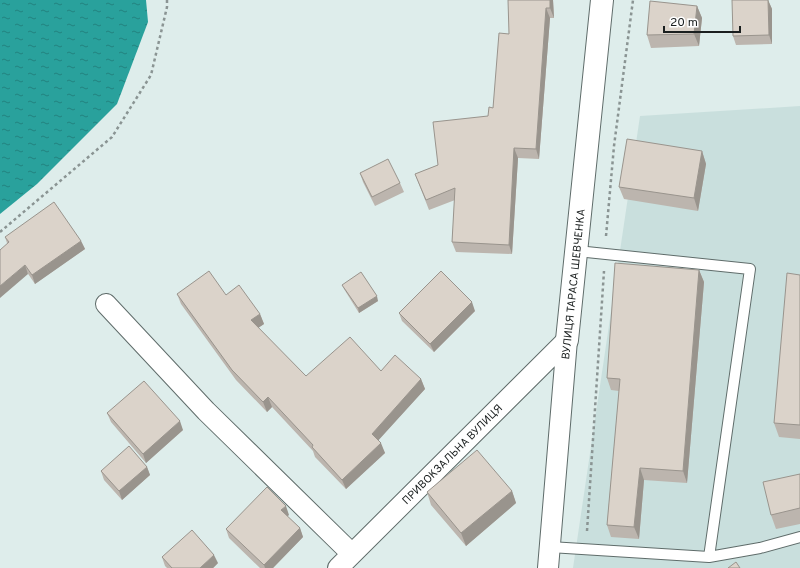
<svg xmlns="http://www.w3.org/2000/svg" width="800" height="568" viewBox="0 0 800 568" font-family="Overpass,sans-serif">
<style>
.built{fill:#c9dfdd}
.water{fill:url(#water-ripples)}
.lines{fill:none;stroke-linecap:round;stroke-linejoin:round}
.lane-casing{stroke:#5f6c6a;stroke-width:12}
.street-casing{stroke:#5f6c6a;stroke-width:22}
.secondary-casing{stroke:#5f6c6a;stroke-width:24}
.path{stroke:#8a9493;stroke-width:2.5;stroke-dasharray:3 3;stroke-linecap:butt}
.lane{stroke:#fff;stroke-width:10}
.street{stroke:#fff;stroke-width:20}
.secondary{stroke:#fff;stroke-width:22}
.wall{fill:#bcb5ae}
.shaded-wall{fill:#99948d}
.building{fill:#dbd3ca;stroke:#99948d}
.labels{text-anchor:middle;stroke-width:4;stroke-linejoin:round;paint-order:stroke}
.street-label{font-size:11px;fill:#1a1f1f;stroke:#fff}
</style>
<defs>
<pattern id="water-ripples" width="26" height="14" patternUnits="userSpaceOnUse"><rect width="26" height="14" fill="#29a19c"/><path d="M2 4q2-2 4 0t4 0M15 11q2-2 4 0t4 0" fill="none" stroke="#22837f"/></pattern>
</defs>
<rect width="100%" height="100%" fill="#deedeb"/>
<!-- built -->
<path class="built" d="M800 106V568H573L640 116Z"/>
<!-- water -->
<path class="water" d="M0 0H146L148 22 117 104 37 184 0 214Z"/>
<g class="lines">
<defs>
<path id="lane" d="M577 251 750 269 709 557
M550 547 709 557 760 548 800 537"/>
<path id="street" d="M106 304 206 411 352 554
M338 568 567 340
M548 568 567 340"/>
<path id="secondary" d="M567 340 602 0"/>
</defs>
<!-- lane casing -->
<use href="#lane" class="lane-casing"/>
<!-- street casing -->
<use href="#street" class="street-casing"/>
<!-- secondary casing -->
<use href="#secondary" class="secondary-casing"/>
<!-- path -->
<path class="path" d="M0 232 112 137 151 75 167 7V0
M606 236 614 146 633 0
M587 531 604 271"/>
<!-- lane -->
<use href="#lane" class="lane"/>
<!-- street -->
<use href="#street" class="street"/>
<!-- secondary -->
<use href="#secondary" class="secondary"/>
</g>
<!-- wall -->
<path class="wall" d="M553 0 554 18H550L539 159 518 158 512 254 456 252 452 242 455 200 429 210 415 174 438 165 488 116 493 108 509 34Z
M768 0 772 9V44L736 45 733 36Z
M697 6 702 18 699 46 651 48 647 35Z
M702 151 706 164 698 211 624 199 619 187Z
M360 173 400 183 404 192 375 206 363 182Z
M5 237 81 241 85 249 35 284 7 243Z
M699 270 704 282 687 483 644 480 639 539 611 537 607 525 619 391 611 390 607 378Z
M800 275V439L779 437 774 423Z
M342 285 378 301 359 313 344 289Z
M177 294 226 295 260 314 264 324 258 328 306 376 381 371 421 379 425 389 378 440 385 453 346 489 315 457 313 451 272 407 267 412 236 380 181 304Z
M475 311 434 352 402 321 399 313Z
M107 413 183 430 146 463 111 422Z
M147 467 150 475 122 500 104 480 101 471Z
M800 474V524L776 529 771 515Z
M512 491 516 503 466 546 431 505 427 492Z
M289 515 287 516 300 528 303 537 273 568H260L229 538 226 529Z
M162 557 218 563 213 568H167L165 566Z"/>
<!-- shaded-wall -->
<path class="shaded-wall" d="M550 0H553L554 18 550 8Z
M768 0 772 9V44L769 35Z
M697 6 702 18 699 46 694 34Z
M546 8 550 18 539 159 536 149Z
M514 148 518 158 512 254 509 245Z
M702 151 706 164 698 211 694 198Z
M81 241 85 249 35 284 32 275Z
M25 265 28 274 0 298V286Z
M699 270 704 282 687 483 683 471Z
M377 296 378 301 359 313 358 308Z
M472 302 475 311 434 352 430 344Z
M260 314 264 324 255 330 251 320Z
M421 379 425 389 376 443 372 434Z
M268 397 272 407 267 412 263 402Z
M180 421 183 430 146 463 143 454Z
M381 443 385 453 346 489 342 480Z
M147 467 150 475 122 500 119 491Z
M640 468 644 480 639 539 634 527Z
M512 491 516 503 466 546 461 533Z
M286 506 289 515 284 519 281 510Z
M300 528 303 537 273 568H265L264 565Z
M214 555 218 563 213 568H200Z"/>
<!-- building -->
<path class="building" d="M508 0H550V8H546L536 149 514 148 509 245 452 242 455 188 426 200 415 174 438 165 433 122 488 116 489 107 493 108 499 33 509 34Z
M732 0H768L769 35 733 36Z
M650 1 697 6 694 34 647 35Z
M627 139 702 151 694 198 619 187Z
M388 159 400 183 372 197 360 173Z
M54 202 81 241 32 275 25 265 0 286V250L9 242 5 237Z
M615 263 699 270 683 471 640 468 634 527 607 525 620 379 607 378Z
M209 271 226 295 239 285 260 314 251 320 306 376 350 337 381 371 395 355 421 379 372 434 381 443 342 480 312 447 313 445 268 397 263 402 232 370 177 294Z
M441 271 472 302 430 344 399 313Z
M361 272 377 296 358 308 342 285Z
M787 273 800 275V425L774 423Z
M144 381 180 421 143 454 107 413Z
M129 446 147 467 119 491 101 471Z
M477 450 512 491 461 533 427 492Z
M800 474V508L771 515 763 482Z
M267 487 286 506 281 510 300 528 264 565 226 529Z
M192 530 214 555 200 568H172L162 557Z
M736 562 740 568H728Z"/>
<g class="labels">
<!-- street labels -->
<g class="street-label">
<text transform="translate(573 284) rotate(-84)" y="4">ВУЛИЦЯ ТАРАСА ШЕВЧЕНКА</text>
<text transform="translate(452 454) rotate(-45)" y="4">ПРИВОКЗАЛЬНА ВУЛИЦЯ</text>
</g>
</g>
<!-- scale -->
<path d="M664 26v6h76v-6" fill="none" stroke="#1a1f1f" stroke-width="2"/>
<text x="670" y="26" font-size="12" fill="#1a1f1f" stroke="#ffffff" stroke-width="3" paint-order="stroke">20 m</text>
</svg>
